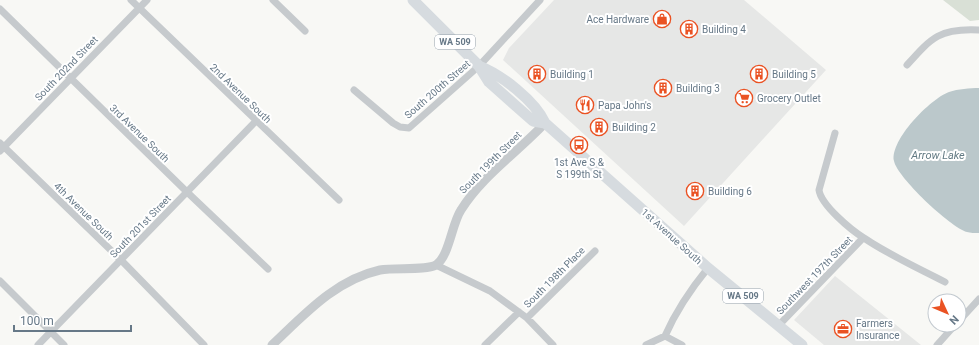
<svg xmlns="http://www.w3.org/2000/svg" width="979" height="345" viewBox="0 0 979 345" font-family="Roboto,sans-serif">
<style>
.built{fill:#e6e7e6}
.green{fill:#d9e0d6}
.water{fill:#bbc8cb}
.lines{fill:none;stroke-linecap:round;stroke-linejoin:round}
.minor{stroke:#c6cacd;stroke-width:7}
.tertiary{stroke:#c6cacd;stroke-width:9}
.primary{stroke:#d6dbdf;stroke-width:11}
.labels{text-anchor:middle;stroke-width:4;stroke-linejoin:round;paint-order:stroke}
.shield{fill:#fff;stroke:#94a0ab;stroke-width:1}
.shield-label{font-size:9px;font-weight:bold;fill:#667887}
.poi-label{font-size:10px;fill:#667887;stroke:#fff;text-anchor:start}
.street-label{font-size:10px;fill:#667887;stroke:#fff}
.water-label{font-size:11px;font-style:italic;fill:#627a83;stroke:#fff}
</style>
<rect width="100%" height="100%" fill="#f8f8f5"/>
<!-- built -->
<path class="built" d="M554 0H744L826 70 684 226 503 60 509 48Z
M835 276 921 345H824L794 320Z"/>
<!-- green -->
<path class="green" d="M943 0H979V20L970 21Z"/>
<!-- water -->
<path class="water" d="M979 88V233C975 233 970 233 967 232 950 227 897 177 894 161 890 140 930 99 949 92 958 89 970 88 979 88Z"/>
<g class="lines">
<!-- minor -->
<path class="minor" d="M131 0 339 200
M273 0 305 31
M0 9 187 192 268 269
M907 65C932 37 940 28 979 30
M354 90 393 123 400 127 409 128 479 66 540 0
M835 133 819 190C821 205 851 230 864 238 889 255 918 268 945 282
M0 143 121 260 204 345
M0 151 147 0
M436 265 490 291 527 318 553 345
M0 281 64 345
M527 318 595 251
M959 321 979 299
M779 325 863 238
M665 336 682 345
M38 345 256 121
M485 345 519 312
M646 345 665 336C676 311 690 290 708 268
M937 345 955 325"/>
<!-- tertiary -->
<path class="tertiary" d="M272 345C304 315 335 280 380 270 395 267 425 271 436 265 449 257 452 223 461 210 482 176 518 152 545 123"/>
<!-- primary -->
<path class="primary" d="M413 0 479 66 489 82 533 121 545 123
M479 66C502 75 535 101 545 123L708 268 802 345"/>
</g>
<!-- icons -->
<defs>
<symbol id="shop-ring" viewBox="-11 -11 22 22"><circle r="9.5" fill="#fff" stroke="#ea5223" stroke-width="1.5"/><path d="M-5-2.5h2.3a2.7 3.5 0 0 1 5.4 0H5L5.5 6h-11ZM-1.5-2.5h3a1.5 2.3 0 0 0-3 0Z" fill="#ea5223"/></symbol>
<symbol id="building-ring" viewBox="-11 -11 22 22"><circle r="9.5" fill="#fff" stroke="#ea5223" stroke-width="1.5"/><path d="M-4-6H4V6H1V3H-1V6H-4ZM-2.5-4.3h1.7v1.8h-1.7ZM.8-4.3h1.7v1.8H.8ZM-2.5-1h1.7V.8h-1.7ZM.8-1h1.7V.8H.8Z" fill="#ea5223"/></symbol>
<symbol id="supermarket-ring" viewBox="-11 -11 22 22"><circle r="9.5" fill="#fff" stroke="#ea5223" stroke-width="1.5"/><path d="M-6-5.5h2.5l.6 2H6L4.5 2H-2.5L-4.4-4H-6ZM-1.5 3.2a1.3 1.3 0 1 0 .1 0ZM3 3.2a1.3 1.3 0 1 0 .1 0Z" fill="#ea5223"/></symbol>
<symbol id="restaurant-ring" viewBox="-11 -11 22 22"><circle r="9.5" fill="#fff" stroke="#ea5223" stroke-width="1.5"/><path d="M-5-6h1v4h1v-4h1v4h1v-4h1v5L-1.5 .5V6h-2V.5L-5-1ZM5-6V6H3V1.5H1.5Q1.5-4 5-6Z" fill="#ea5223"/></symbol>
<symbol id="bus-ring" viewBox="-11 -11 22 22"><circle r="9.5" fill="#fff" stroke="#ea5223" stroke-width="1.5"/><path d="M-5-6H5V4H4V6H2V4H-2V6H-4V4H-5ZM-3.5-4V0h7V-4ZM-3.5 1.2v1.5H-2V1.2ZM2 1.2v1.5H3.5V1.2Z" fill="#ea5223"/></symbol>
<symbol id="office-ring" viewBox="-11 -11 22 22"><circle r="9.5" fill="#fff" stroke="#ea5223" stroke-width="1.5"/><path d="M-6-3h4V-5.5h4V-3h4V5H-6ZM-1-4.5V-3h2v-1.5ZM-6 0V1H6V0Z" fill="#ea5223"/></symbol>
</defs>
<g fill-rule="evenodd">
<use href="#shop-ring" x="652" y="9" width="20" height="20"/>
<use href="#building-ring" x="679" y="19" width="20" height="20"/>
<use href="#building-ring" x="527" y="64" width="20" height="20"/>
<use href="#building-ring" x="749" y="64" width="20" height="20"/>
<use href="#building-ring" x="653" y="78" width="20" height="20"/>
<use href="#supermarket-ring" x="734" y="88" width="20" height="20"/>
<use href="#restaurant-ring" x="575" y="95" width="20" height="20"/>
<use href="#building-ring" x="589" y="117" width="20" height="20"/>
<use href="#bus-ring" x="569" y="135" width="20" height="20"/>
<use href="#building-ring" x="685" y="181" width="20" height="20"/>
<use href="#office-ring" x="833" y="319" width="20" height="20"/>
</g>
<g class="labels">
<!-- shield labels -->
<g class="shield">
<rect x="435" y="35" width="40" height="14" rx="3"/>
<rect x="723" y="289" width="40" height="14" rx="3"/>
</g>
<g class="shield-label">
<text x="455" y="45">WA 509</text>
<text x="743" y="299">WA 509</text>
</g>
<!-- poi labels -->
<g class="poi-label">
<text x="649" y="23" text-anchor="end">Ace Hardware</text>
<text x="702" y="33">Building 4</text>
<text x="550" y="78">Building 1</text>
<text x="772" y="78">Building 5</text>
<text x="676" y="92">Building 3</text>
<text x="757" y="102">Grocery Outlet</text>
<text x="598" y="109">Papa John's</text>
<text x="612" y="131">Building 2</text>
<text x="579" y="166" text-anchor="middle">1st Ave S &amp;<tspan x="579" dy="12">S 199th St</tspan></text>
<text x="708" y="195">Building 6</text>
<text x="856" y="327">Farmers<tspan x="856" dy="12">Insurance</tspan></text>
</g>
<!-- street labels -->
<g class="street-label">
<text transform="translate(66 68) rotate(-46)" y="4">South 202nd Street</text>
<text transform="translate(437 89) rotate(-41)" y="4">South 200th Street</text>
<text transform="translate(241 93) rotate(44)" y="4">2nd Avenue South</text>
<text transform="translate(140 133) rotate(44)" y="4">3rd Avenue South</text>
<text transform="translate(490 162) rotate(-45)" y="4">South 199th Street</text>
<text transform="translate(84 211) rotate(44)" y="4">4th Avenue South</text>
<text transform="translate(140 226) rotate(-46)" y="4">South 201st Street</text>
<text transform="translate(672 236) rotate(42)" y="4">1st Avenue South</text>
<text transform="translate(814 275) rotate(-46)" y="4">Southwest 197th Street</text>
<text transform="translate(554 277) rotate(-45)" y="4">South 198th Place</text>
</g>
<!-- water labels -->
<g class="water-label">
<text x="938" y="159">Arrow Lake</text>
</g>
</g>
<!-- north arrow -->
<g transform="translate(947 313) rotate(134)"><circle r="19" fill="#ffffff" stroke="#c2c9cf"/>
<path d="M0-3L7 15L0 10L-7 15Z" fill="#ea5223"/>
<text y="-6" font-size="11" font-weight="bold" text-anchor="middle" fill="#667887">N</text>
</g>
<!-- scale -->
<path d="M14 325v6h117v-6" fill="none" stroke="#667887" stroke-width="2"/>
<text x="20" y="325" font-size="12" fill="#667887" stroke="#ffffff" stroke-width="3" paint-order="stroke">100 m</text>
</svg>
